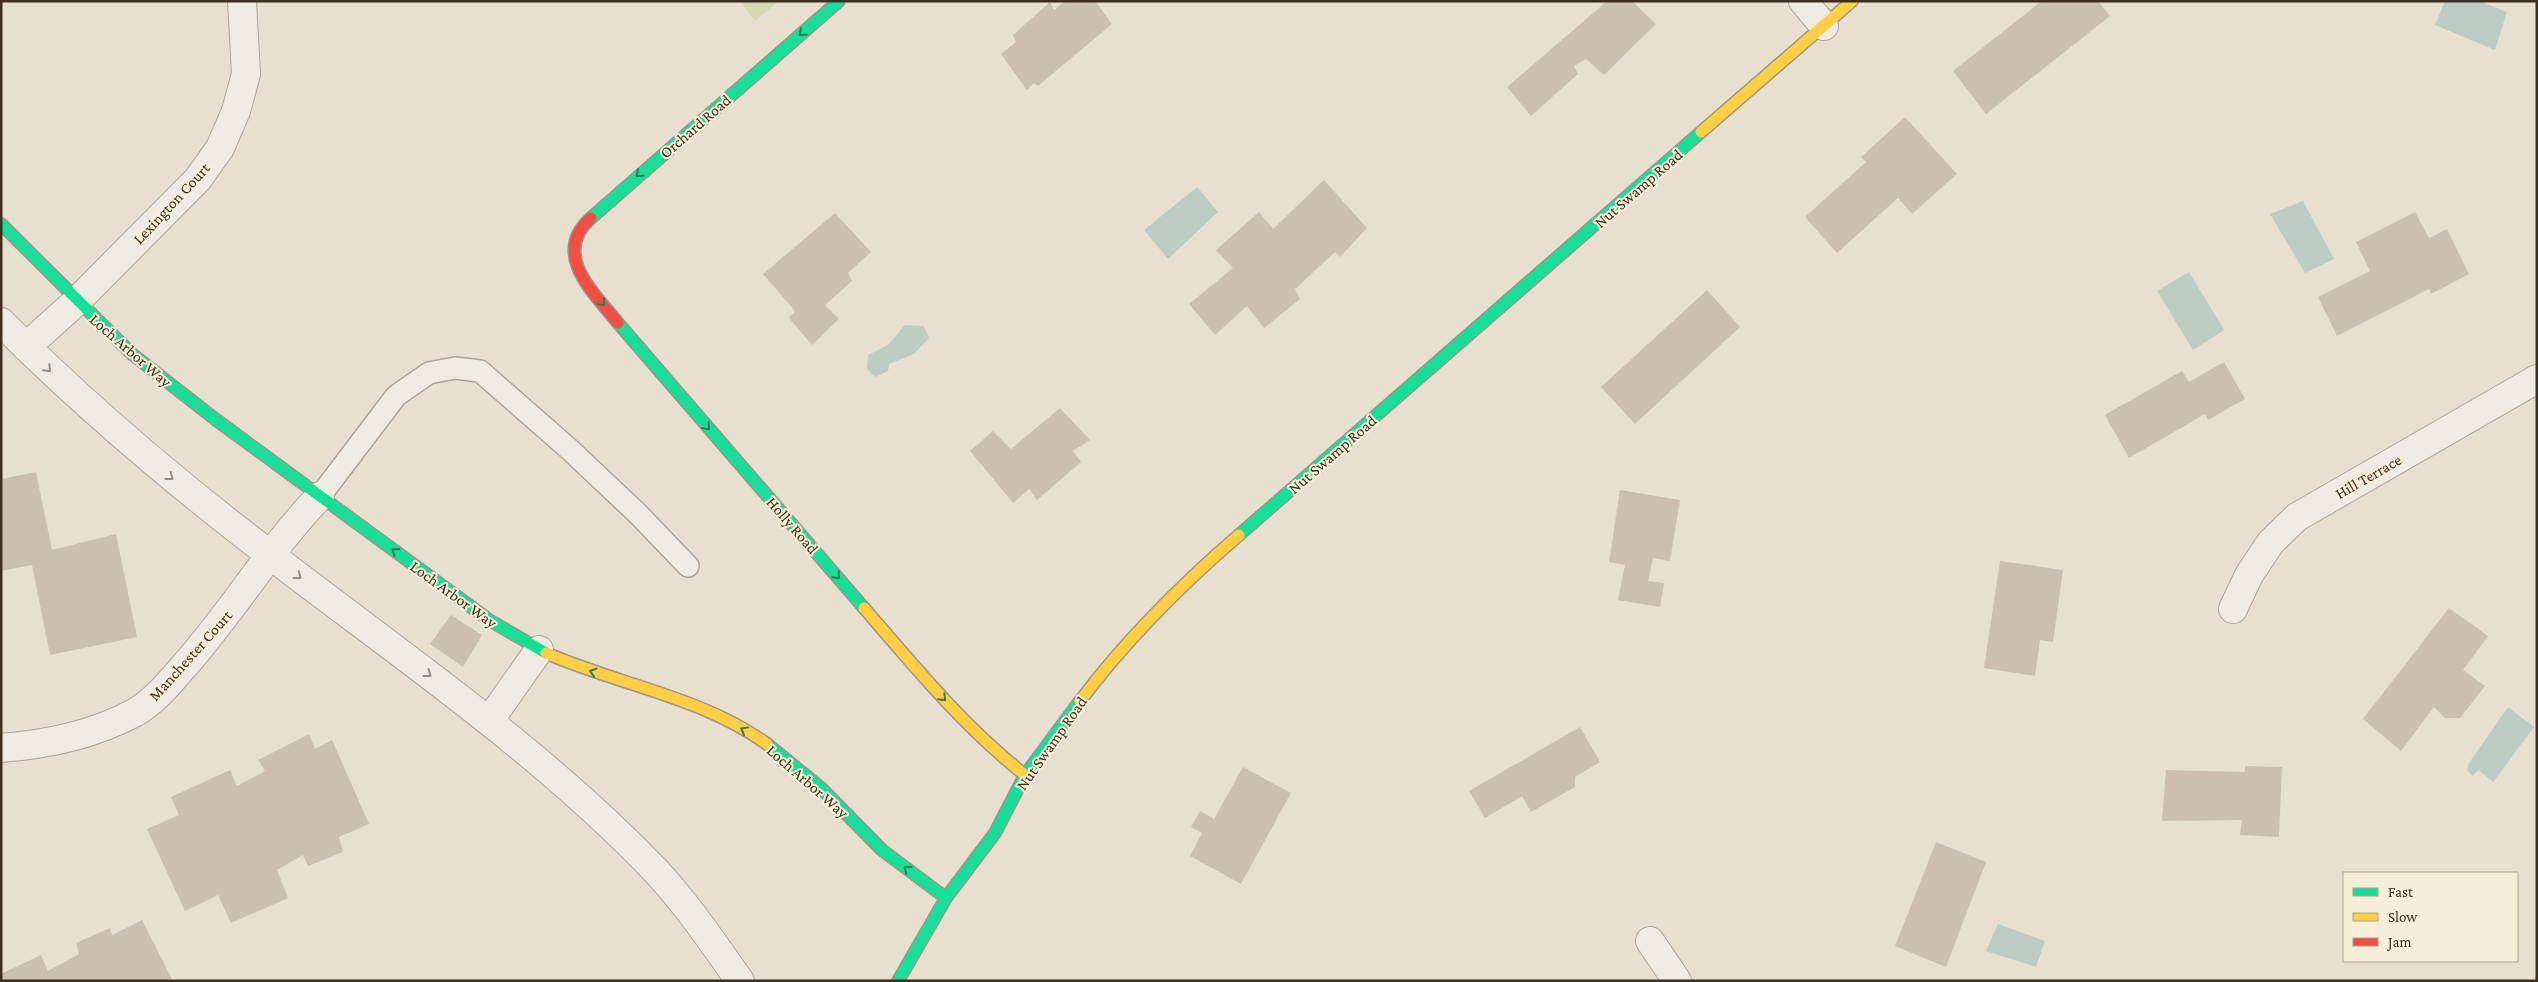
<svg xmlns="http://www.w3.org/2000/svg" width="2538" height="982" viewBox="0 0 2538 982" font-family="'Crimson Pro',serif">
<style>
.green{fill:#d6d7b3}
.water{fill:#bcccc2}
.building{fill:#cbbfb2}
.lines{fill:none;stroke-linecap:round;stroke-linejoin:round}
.lane-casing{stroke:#ada599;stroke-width:24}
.street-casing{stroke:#ada599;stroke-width:30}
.fast-casing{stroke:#9c958a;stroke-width:14}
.slow-casing{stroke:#9c958a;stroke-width:14}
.jam-casing{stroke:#9c958a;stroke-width:14}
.lane{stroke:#efebe3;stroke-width:21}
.street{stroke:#efebe3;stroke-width:28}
.fast{stroke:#16e098;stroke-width:11}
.slow{stroke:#ffcf43;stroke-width:11}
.jam{stroke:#f24e42;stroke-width:11}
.oneway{stroke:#2b7e56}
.oneway2{stroke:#968c82}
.labels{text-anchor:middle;stroke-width:4;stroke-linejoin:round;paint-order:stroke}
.street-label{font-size:16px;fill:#3d2e20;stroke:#f7eed8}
</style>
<rect width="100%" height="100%" fill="#e7e0d1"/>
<!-- green -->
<path class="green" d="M740 1H779L755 21Z"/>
<!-- water -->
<path class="water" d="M2445 1H2479L2507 12 2495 50 2435 25Z
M1197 187 1218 212 1168 259 1144 230Z
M2303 201 2334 259 2305 273 2270 214Z
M2189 272 2224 330 2193 350 2157 291Z
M905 325 924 326 929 338 914 354 889 364 888 371 875 377 867 369 868 355 888 345Z
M2508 707 2534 727 2493 782 2479 770 2472 776 2467 770 2469 763Z
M1998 924 2045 941 2036 967 1986 951Z"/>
<!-- building -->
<path class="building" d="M1066 1H1095L1112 24 1038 86 1034 83 1027 90 1001 54 1016 42 1013 35 1050 2 1054 10Z
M1607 1H1632L1656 24 1604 75 1586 59 1574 66 1578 74 1531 116 1507 87Z
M2042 1H2098L2110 16 1986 114 1953 71Z
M1905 117 1957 174 1912 214 1898 198 1837 253 1805 217 1866 162 1861 157Z
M1324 180 1367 228 1340 257 1335 252 1295 289 1300 299 1264 328 1247 306 1215 335 1189 304 1233 268 1216 250 1259 212 1273 229Z
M2415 212 2429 238 2447 229 2469 274 2431 294 2429 289 2337 336 2318 297 2370 271 2356 242Z
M835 213 871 252 848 273 852 281 825 305 839 319 812 345 789 318 795 311 763 274Z
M1707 290 1740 327 1635 424 1601 387Z
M2224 362 2245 399 2208 420 2205 414 2129 458 2105 415 2182 371 2189 382Z
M1060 408 1090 440 1073 451 1081 462 1037 500 1029 489 1013 503 970 451 993 431 1011 449Z
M36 472 52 550 116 534 137 637 50 655 32 565 1 571V479Z
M1620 490 1680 500 1670 561 1653 558 1648 581 1664 583 1660 607 1618 600 1625 565 1609 562Z
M2000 561 2063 570 2053 642 2040 640 2035 676 1984 668Z
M2449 608 2488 636 2463 670 2485 686 2460 718H2445L2434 707 2401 751 2363 719Z
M451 615 482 635 463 667 430 644Z
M1580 727 1600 762 1575 777V787L1531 812 1522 796 1485 818 1469 791Z
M309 734 315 749 332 740 369 824 339 837 343 852 308 866 303 855 277 870 288 898 231 923 218 895 185 911 147 829 179 815 171 797 230 770 237 786 265 771 258 760Z
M2245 766 2282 767 2279 837 2240 835 2242 820 2162 821 2166 770 2245 772Z
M1243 767 1291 793 1241 884 1190 856 1202 833 1191 827 1200 811 1214 819Z
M1936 842 1986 862 1946 967 1895 946Z
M142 920 173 981H1V974L41 955 48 971 79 954 76 943 110 928 112 935Z"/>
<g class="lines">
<defs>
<path id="lane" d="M320 496 396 396 429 373 455 368 480 371 568 448 637 513 688 566"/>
<path id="street" d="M1803 1 1824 26
M1 322C86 407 177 484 273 557 403 657 541 751 655 870 687 904 713 943 740 981
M26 347 77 301 198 179 220 148 236 111 246 74 242 1
M2233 609 2249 575 2271 542 2297 517 2537 379
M489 721 539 650
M1 748C49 744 93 735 136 712 156 700 170 682 185 665 233 611 270 548 320 496
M1650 941 1677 981"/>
<path id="fast" d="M591 218 839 1
M1 224 132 354 215 419 489 620 546 653
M618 323 864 608
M1239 535 1701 132
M767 744 821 788 882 850 946 898
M898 981 946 898 995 833 1025 775 1080 701"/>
<path id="slow" d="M1701 132 1852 1
M864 608C915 667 964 727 1025 775
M546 653C619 685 702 697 767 744
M1080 701C1126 640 1181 585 1239 535"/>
<path id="jam" d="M591 218C550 254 595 294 618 323"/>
</defs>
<!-- lane casing -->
<use href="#lane" class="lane-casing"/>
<!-- street casing -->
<use href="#street" class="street-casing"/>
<!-- fast casing -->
<use href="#fast" class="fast-casing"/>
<!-- slow casing -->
<use href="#slow" class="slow-casing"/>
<!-- jam casing -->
<use href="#jam" class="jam-casing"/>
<!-- lane -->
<use href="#lane" class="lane"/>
<!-- street -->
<use href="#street" class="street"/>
<!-- fast -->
<use href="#fast" class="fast"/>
<!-- slow -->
<use href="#slow" class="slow"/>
<!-- jam -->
<use href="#jam" class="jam"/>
</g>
<!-- one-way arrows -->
<defs><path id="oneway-chevron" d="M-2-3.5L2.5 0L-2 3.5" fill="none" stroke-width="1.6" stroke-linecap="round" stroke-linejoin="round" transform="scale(1.25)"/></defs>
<g class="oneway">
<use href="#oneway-chevron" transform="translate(802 33) rotate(139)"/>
<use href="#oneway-chevron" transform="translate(639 174) rotate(139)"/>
<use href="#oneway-chevron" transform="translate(602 303) rotate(51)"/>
<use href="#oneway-chevron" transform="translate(707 427) rotate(49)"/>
<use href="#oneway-chevron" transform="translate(395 551) rotate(-144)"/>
<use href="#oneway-chevron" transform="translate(837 576) rotate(49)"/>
<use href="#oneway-chevron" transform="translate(593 672) rotate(-162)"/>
<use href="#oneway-chevron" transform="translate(943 698) rotate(46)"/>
<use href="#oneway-chevron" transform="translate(744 730) rotate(-151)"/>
<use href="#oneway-chevron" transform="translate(907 869) rotate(-143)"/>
</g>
<g class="oneway2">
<use href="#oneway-chevron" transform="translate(48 369) rotate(45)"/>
<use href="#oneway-chevron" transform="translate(170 477) rotate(38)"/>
<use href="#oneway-chevron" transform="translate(298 576) rotate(37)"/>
<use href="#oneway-chevron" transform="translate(428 674) rotate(37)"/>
</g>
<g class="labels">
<!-- street labels -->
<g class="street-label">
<text transform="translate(695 126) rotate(-41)" y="6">Orchard Road</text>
<text transform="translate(1638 188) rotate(-41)" y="6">Nut Swamp Road</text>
<text transform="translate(171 203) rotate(-47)" y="6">Lexington Court</text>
<text transform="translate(131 350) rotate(41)" y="6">Loch Arbor Way</text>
<text transform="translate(1332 454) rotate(-41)" y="6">Nut Swamp Road</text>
<text transform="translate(2368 476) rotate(-30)" y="6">Hill Terrace</text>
<text transform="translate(793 525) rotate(49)" y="6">Holly Road</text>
<text transform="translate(454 594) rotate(36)" y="6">Loch Arbor Way</text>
<text transform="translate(190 655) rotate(-48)" y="6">Manchester Court</text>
<text transform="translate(1051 743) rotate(-55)" y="6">Nut Swamp Road</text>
<text transform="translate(808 781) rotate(41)" y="6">Loch Arbor Way</text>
</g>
</g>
<!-- border -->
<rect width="2538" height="982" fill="none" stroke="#3d2e20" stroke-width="5"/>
<!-- legend -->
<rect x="2343" y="872" width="175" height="90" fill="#f7eed8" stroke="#ada18e"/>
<rect x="2353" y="888" width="25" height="8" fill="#16e098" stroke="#ada18e"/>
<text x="2388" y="897" font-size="15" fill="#3d2e20">Fast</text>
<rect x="2353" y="913" width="25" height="8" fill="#ffcf43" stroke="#ada18e"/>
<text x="2388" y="922" font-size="15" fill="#3d2e20">Slow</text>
<rect x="2353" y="938" width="25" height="8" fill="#f24e42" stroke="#ada18e"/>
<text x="2388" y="947" font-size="15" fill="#3d2e20">Jam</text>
</svg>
